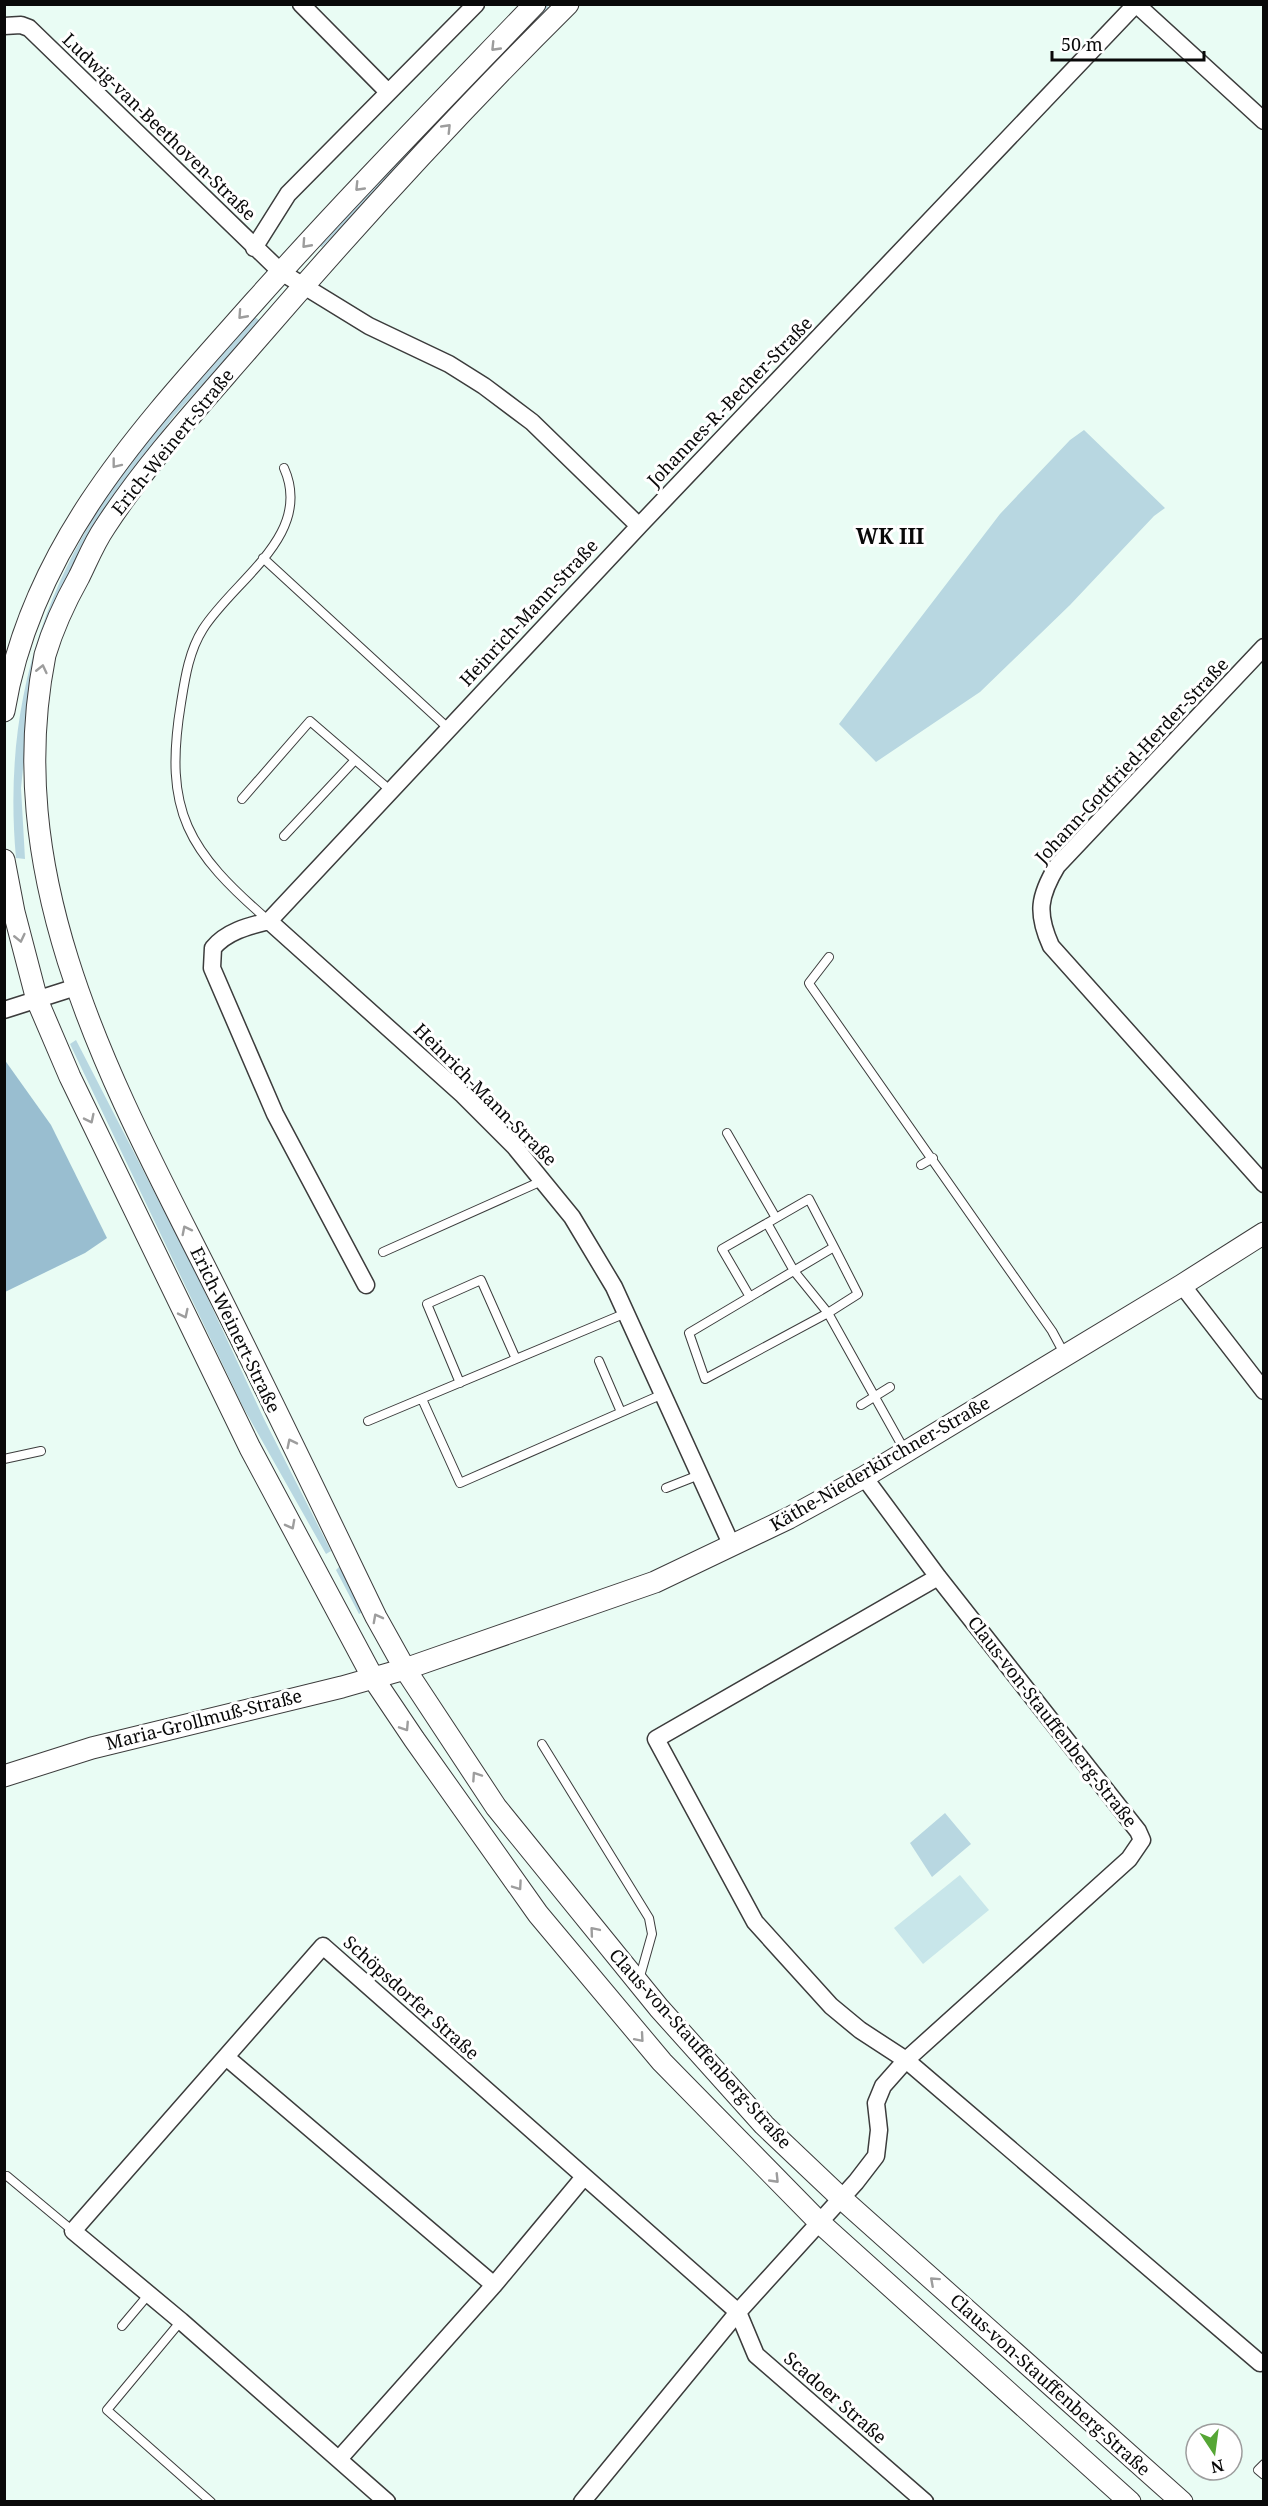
<svg xmlns="http://www.w3.org/2000/svg" width="1268" height="2506" viewBox="0 0 1268 2506" font-family="'Noto Serif',serif">
<style>
.green{fill:#b8d7e1}
.forest{fill:#99bed0}
.pitch{fill:#c8e6ea}
.lines{fill:none;stroke-linecap:round;stroke-linejoin:round}
.service-casing{stroke:#3c3c3c;stroke-width:10}
.minor-casing{stroke:#3c3c3c;stroke-width:19}
.tertiary-casing{stroke:#3c3c3c;stroke-width:23}
.service{stroke:#fff;stroke-width:8}
.minor{stroke:#fff;stroke-width:16}
.tertiary{stroke:#fff;stroke-width:21}
.oneway{stroke:#9d9d9d}
.labels{text-anchor:middle;stroke-width:6;stroke-linejoin:round;paint-order:stroke}
.street-label{font-size:18px;fill:#090909;stroke:#fff}
.quarter-label{font-size:21px;font-weight:bold;fill:#090909;stroke:#fff}
</style>
<rect width="100%" height="100%" fill="#e9fcf4"/>
<!-- green -->
<path class="green" d="M545 5 550 8 322 247 319 246Z
M255 317 260 321 174 416 115 493 97 522 33 672 21 788 25 859 16 858C0 682 58 544 170 412 197 379 227 349 255 317Z
M1084 430 1165 508 1154 516 1070 605 980 692 876 762 839 724 1000 514 1070 440Z
M76 1040 195 1271 264 1419 331 1551 326 1554 243 1407 70 1044Z
M340 1566 364 1611 359 1614 336 1570Z
M945 1813 971 1844 932 1877 910 1843Z"/>
<!-- forest -->
<path class="forest" d="M4 1059 51 1125 107 1238 85 1253 5 1292Z"/>
<!-- pitch -->
<path class="pitch" d="M960 1875 989 1910 923 1964 894 1928Z"/>
<g class="lines">
<defs>
<path id="service" d="M263 558 448 728
M242 799 310 721 390 790
M284 836 355 760
M269 921C188 851 163 812 181 703 185 678 189 651 203 629 234 580 314 535 284 468
M829 957 809 983 810 985 1052 1331 1065 1355
M727 1133 776 1218
M921 1165 933 1158
M767 1223 794 1271 828 1313 858 1294 834 1247C786 1275 738 1304 689 1333L705 1379 828 1313 905 1451
M383 1252 544 1180
M750 1297 722 1249 809 1199 834 1247
M599 1361 621 1412
M460 1383 427 1304 481 1280 516 1359
M422 1399 460 1483 663 1394
M861 1405 890 1387
M368 1421 626 1313
M4 1459 41 1451
M666 1488 699 1475
M542 1744 649 1918 652 1934 639 1980
M7 2176 73 2231
M181 2321 107 2410 211 2502
M122 2326 149 2294
M1264 2464 1258 2470 1264 2475"/>
<path id="minor" d="M301 4 388 92
M1136 4 1264 121
M4 26 21 25 29 28 281 272 369 326 449 364 484 386 532 422 639 526 1136 4
M254 248 288 194 476 4
M1264 647 1057 866C1039 896 1036 913 1051 946L1264 1184
M269 921 463 1095 514 1146 572 1217 614 1287 732 1546
M4 1010 70 989
M366 1285 275 1114 212 968 213 948C227 931 249 926 269 921L639 526
M1182 1285 1264 1391
M864 1477 938 1577 1138 1831 1142 1840 1129 1859 906 2060 1260 2363
M226 2057 494 2285
M339 2459 494 2285 583 2178
M387 2502 181 2321 73 2231 323 1946 738 2312 582 2502
M925 2502 756 2355 738 2312 856 2182 876 2156 879 2130 876 2103 883 2086 906 2060 860 2030 831 2006 755 1922 656 1739 938 1577"/>
<path id="tertiary" d="M568 4C458 113 354 227 253 344 202 403 148 461 105 527 94 543 87 561 79 577 65 602 53 628 45 655 0 882 112 1083 210 1277 267 1390 321 1503 376 1617L405 1669 496 1807 659 2008 764 2125 841 2198 1182 2502
M4 711C32 542 146 424 255 301 346 199 441 102 535 4
M4 860 14 912 37 1000 70 1077 250 1448 373 1678 414 1739 538 1914 662 2062 819 2222 1130 2502
M4 1776 92 1748 342 1687 405 1669 655 1582 789 1518 864 1477 1182 1285 1264 1233"/>
</defs>
<!-- service casing -->
<use href="#service" class="service-casing"/>
<!-- minor casing -->
<use href="#minor" class="minor-casing"/>
<!-- tertiary casing -->
<use href="#tertiary" class="tertiary-casing"/>
<!-- service -->
<use href="#service" class="service"/>
<!-- minor -->
<use href="#minor" class="minor"/>
<!-- tertiary -->
<use href="#tertiary" class="tertiary"/>
</g>
<!-- one-way arrows -->
<defs><path id="oneway-chevron" d="M-2-3.5L2.5 0L-2 3.5" fill="none" stroke-width="1.6" stroke-linecap="round" stroke-linejoin="round" transform="scale(1.5)"/></defs>
<g class="oneway">
<use href="#oneway-chevron" transform="translate(495 47) rotate(134)"/>
<use href="#oneway-chevron" transform="translate(447 128) rotate(-46)"/>
<use href="#oneway-chevron" transform="translate(359 187) rotate(134)"/>
<use href="#oneway-chevron" transform="translate(306 244) rotate(132)"/>
<use href="#oneway-chevron" transform="translate(242 315) rotate(132)"/>
<use href="#oneway-chevron" transform="translate(116 464) rotate(128)"/>
<use href="#oneway-chevron" transform="translate(42 669) rotate(-77)"/>
<use href="#oneway-chevron" transform="translate(20 938) rotate(77)"/>
<use href="#oneway-chevron" transform="translate(90 1119) rotate(64)"/>
<use href="#oneway-chevron" transform="translate(186 1230) rotate(-117)"/>
<use href="#oneway-chevron" transform="translate(184 1314) rotate(64)"/>
<use href="#oneway-chevron" transform="translate(291 1443) rotate(-116)"/>
<use href="#oneway-chevron" transform="translate(291 1525) rotate(62)"/>
<use href="#oneway-chevron" transform="translate(377 1618) rotate(-118)"/>
<use href="#oneway-chevron" transform="translate(405 1727) rotate(57)"/>
<use href="#oneway-chevron" transform="translate(476 1776) rotate(-124)"/>
<use href="#oneway-chevron" transform="translate(518 1886) rotate(55)"/>
<use href="#oneway-chevron" transform="translate(594 1931) rotate(-130)"/>
<use href="#oneway-chevron" transform="translate(640 2038) rotate(49)"/>
<use href="#oneway-chevron" transform="translate(775 2179) rotate(46)"/>
<use href="#oneway-chevron" transform="translate(934 2281) rotate(-138)"/>
</g>
<g class="labels">
<!-- street labels -->
<g class="street-label">
<text transform="translate(159 127) rotate(44)" y="6">Ludwig-van-Beethoven-Straße</text>
<text transform="translate(730 402) rotate(-46)" y="6">Johannes-R.-Becher-Straße</text>
<text transform="translate(173 442) rotate(-51)" y="6">Erich-Weinert-Straße</text>
<text transform="translate(529 613) rotate(-47)" y="6">Heinrich-Mann-Straße</text>
<text transform="translate(1132 761) rotate(-47)" y="6">Johann-Gottfried-Herder-Straße</text>
<text transform="translate(485 1095) rotate(45)" y="6">Heinrich-Mann-Straße</text>
<text transform="translate(235 1330) rotate(64)" y="6">Erich-Weinert-Straße</text>
<text transform="translate(880 1464) rotate(-30)" y="6">Käthe-Niederkirchner-Straße</text>
<text transform="translate(204 1720) rotate(-14)" y="6">Maria-Grollmuß-Straße</text>
<text transform="translate(1052 1722) rotate(52)" y="6">Claus-von-Stauffenberg-Straße</text>
<text transform="translate(411 1998) rotate(42)" y="6">Schöpsdorfer Straße</text>
<text transform="translate(700 2049) rotate(48)" y="6">Claus-von-Stauffenberg-Straße</text>
<text transform="translate(1050 2385) rotate(42)" y="6">Claus-von-Stauffenberg-Straße</text>
<text transform="translate(835 2398) rotate(41)" y="6">Scadoer Straße</text>
</g>
<!-- quarter labels -->
<g class="quarter-label">
<text x="890" y="544">WK III</text>
</g>
</g>
<!-- border -->
<rect width="1268" height="2506" fill="none" stroke="#090909" stroke-width="12"/>
<!-- north arrow -->
<g transform="translate(1214 2452) rotate(167)"><circle r="28" fill="#ffffff" stroke="#9d9d9d" stroke-width="1.5"/>
<path d="M0-4.5L10 22L0 15L-10 22Z" fill="#55a635"/>
<text y="-9" font-size="16" font-weight="bold" text-anchor="middle" fill="#090909">N</text>
</g>
<!-- scale -->
<path d="M1052 51v9h152v-9" fill="none" stroke="#090909" stroke-width="3"/>
<text x="1061" y="51" font-size="18" fill="#090909" stroke="#ffffff" stroke-width="4.5" paint-order="stroke">50 m</text>
</svg>
